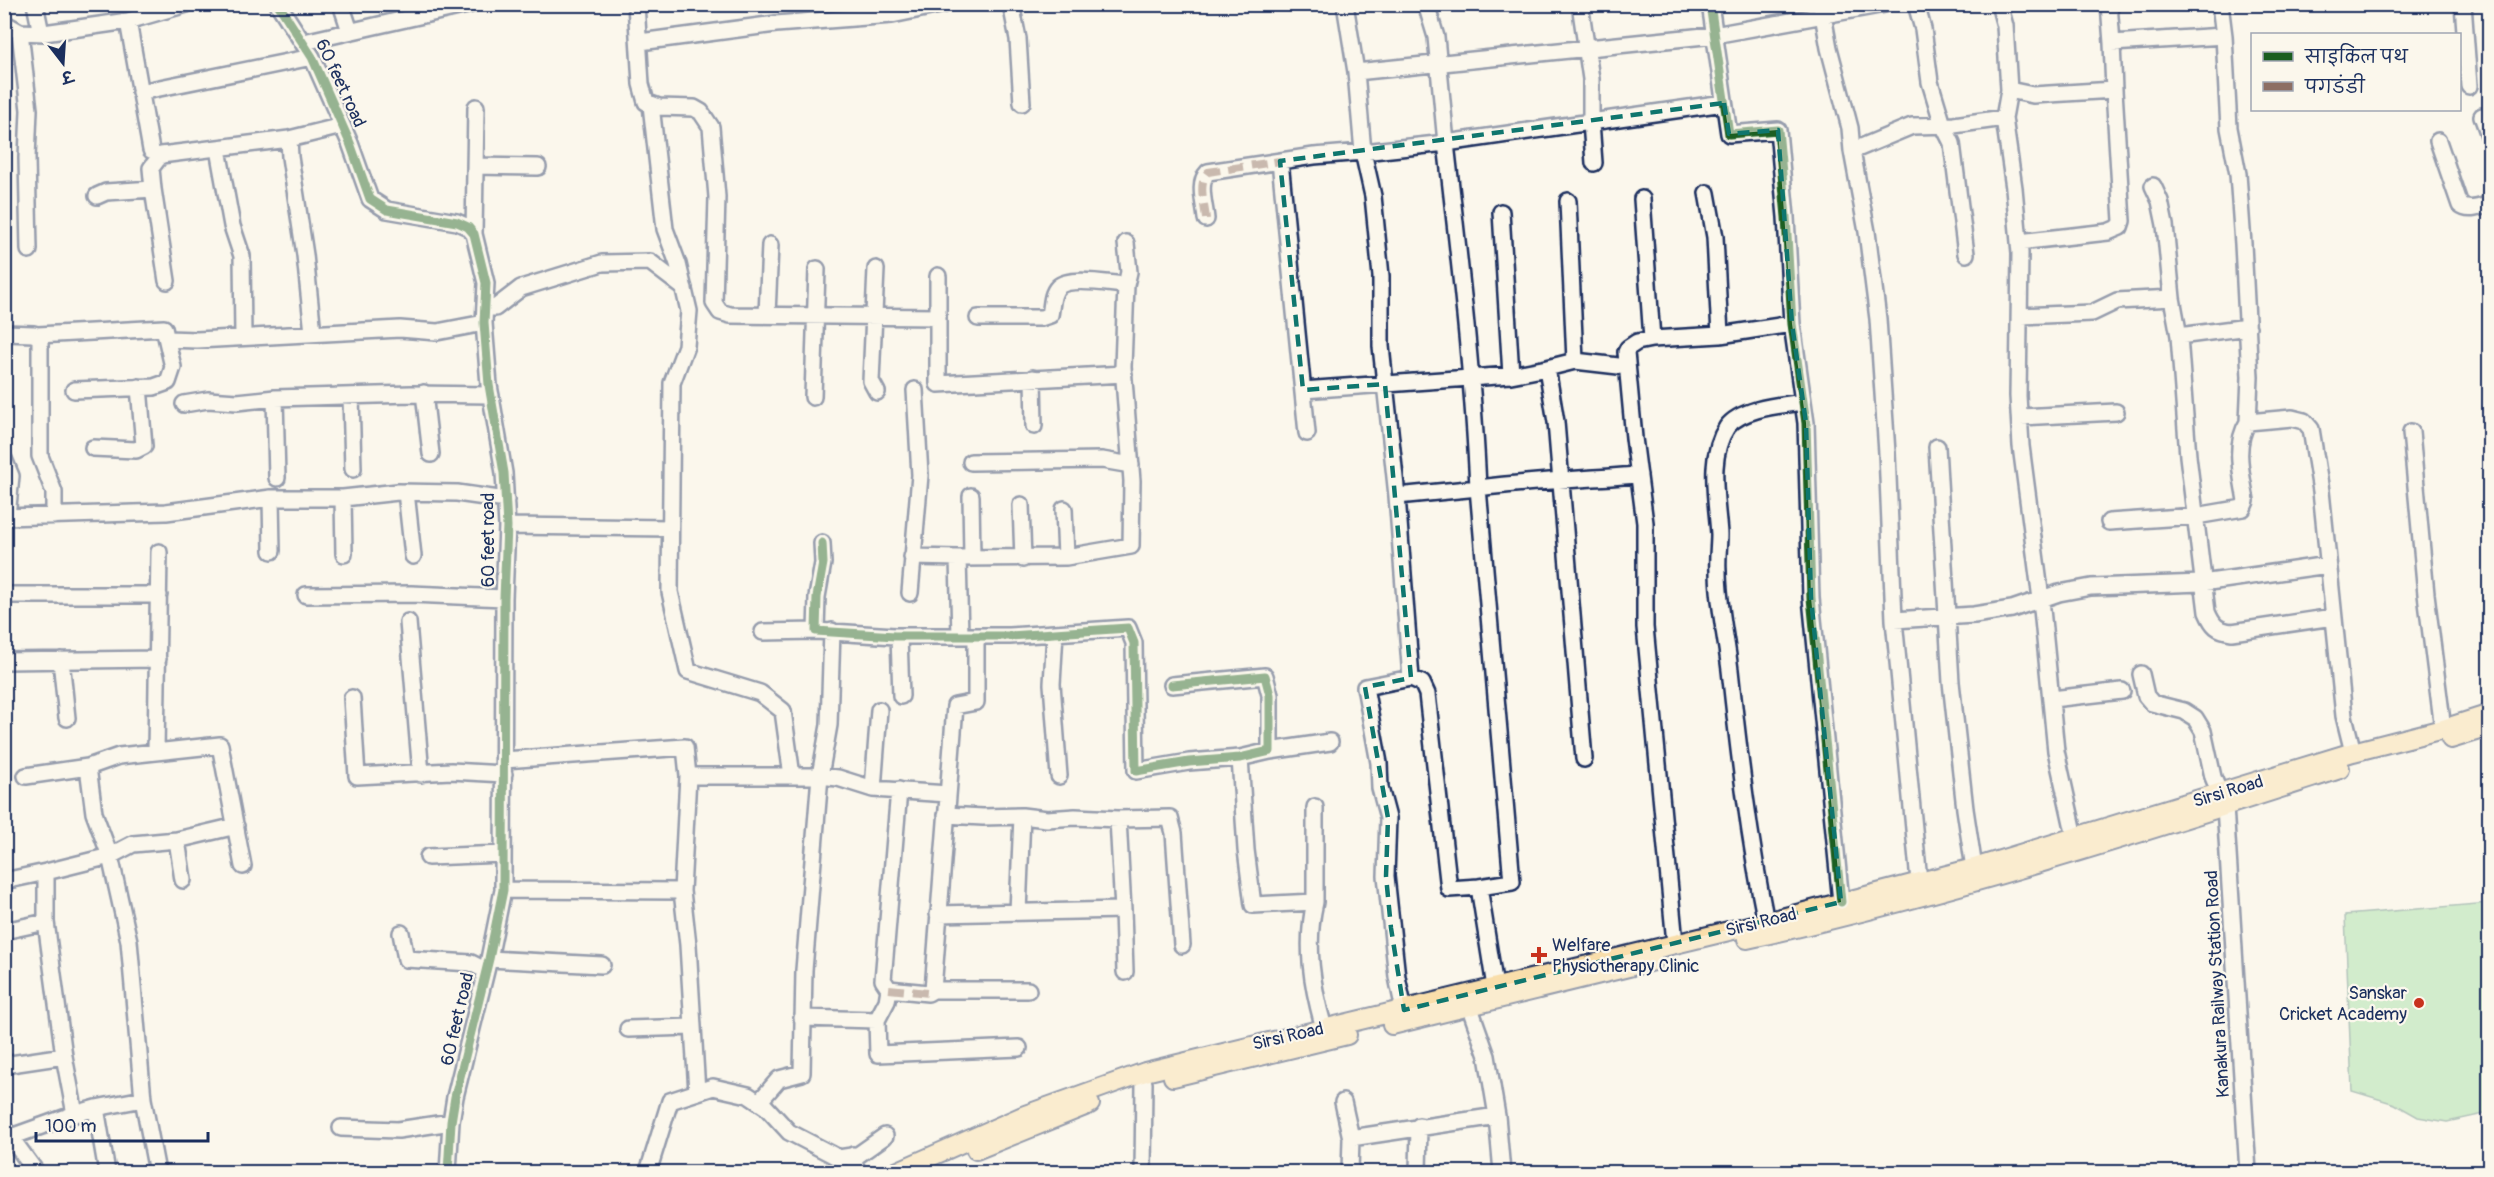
<svg xmlns="http://www.w3.org/2000/svg" width="2494" height="1177" viewBox="0 0 2494 1177" font-family="Pangolin,'Playpen Sans Deva',sans-serif">
<style>
.green{fill:#a1dda4;stroke:#5e8681;stroke-width:1.5}
.lines{fill:none;stroke-linecap:round;stroke-linejoin:round}
.minor-casing{stroke:#1b2f5e;stroke-width:20}
.major-casing{stroke:#1b2f5e;stroke-width:22}
.minor{stroke:#fbf7ec;stroke-width:15}
.major{stroke:#f9deab;stroke-width:18}
.quiet{stroke:#8d6e63;stroke-width:8;stroke-dasharray:15 8;stroke-linecap:butt}
.cycleway-casing{stroke:#fbf7ec;stroke-width:13}
.cycleway{stroke:#1b5e20;stroke-width:9}
.marked{fill:none;stroke:#0f766e;stroke-width:4.5;stroke-dasharray:12 8;stroke-linejoin:round}
.poi-dot{fill:#c8321e;stroke:#fbf7ec;stroke-width:2}
.labels{text-anchor:middle;stroke-width:4.5;stroke-linejoin:round;paint-order:stroke}
.street-label{font-size:18px;fill:#1b2f5e;stroke:#fbf7ec}
.poi-label{font-size:18px;fill:#1b2f5e;stroke:#fbf7ec;text-anchor:start}
</style>
<rect width="100%" height="100%" fill="#fbf7ec"/>
<filter id="ink" filterUnits="userSpaceOnUse"><feTurbulence type="fractalNoise" baseFrequency=".0167" numOctaves="2"/><feDisplacementMap in="SourceGraphic" scale="12" xChannelSelector="R" yChannelSelector="G"/><feConvolveMatrix kernelMatrix="1 2 1 2 8 2 1 2 1" color-interpolation-filters="sRGB"/></filter>
<g filter="url(#ink)">
<!-- green -->
<path class="green" d="M2489 903V1113L2447 1122 2418 1117 2395 1104 2352 1091 2345 915Z"/>
<g class="lines">
<defs>
<path id="minor" d="M35 4 41 33
M278 4 312 57 350 143 370 199 387 210 457 222 468 227 474 234 486 283 484 323 489 385 504 473 507 526 504 598 503 890 489 959 455 1097 451 1122 448 1172
M341 4 350 31
M636 4 641 84 646 102 659 107 694 108 701 112 711 127 717 197 714 303 720 312 730 315 938 317
M1011 4 1018 39 1022 103
M1710 4 1729 134 1778 130 1786 217 1792 324 1806 423 1811 598 1841 902
M1821 4 1829 48 1850 128 1852 151 1867 232 1878 319 1887 453 1894 620 1919 881 1922 894
M1916 4 1923 29 1930 82 1943 125 1952 143 1966 254
M1999 4 2005 26 2009 90 2004 118 2014 188 2020 253 2018 396 2021 446 2041 599 2056 751 2075 837
M2109 4 2112 43
M2220 4 2224 36 2229 128 2238 174 2243 244 2250 377 2248 422 2292 418 2304 421 2311 429 2321 491 2344 716 2353 752
M2463 4 2469 86
M128 21 151 150
M4 23 20 32 44 33 128 21 187 4
M20 32 29 110 27 158 29 250
M304 42 472 4
M640 42 776 24 892 15 945 4
M1356 72 1714 35 1885 4
M2009 90 2033 95 2114 90 2112 43 2224 36
M140 92 312 57
M651 105 665 229 678 264 689 311 686 346 672 383 670 592 688 671 760 693 783 711 792 776
M2482 116 2490 138
M2438 141 2460 205C2468 212 2480 207 2490 204
M218 149 232 226 242 256 243 337
M1852 151 1912 126 1954 125 2004 118
M1280 161 1307 433
M1594 163 1591 122 1724 103
M475 166 538 167
M2153 186 2160 201 2165 225 2172 298 2179 336 2188 456 2207 612C2213 626 2217 630 2232 632L2333 617
M153 189 167 281
M1707 193 1715 237 1720 335
M97 196 106 192 153 189 151 168 161 155 289 139
M1642 199 1652 339
M1568 201 1575 361 1547 368 1556 422 1584 759
M1501 212 1511 375
M1206 219C1205 205 1197 183 1208 172L1314 156 1363 152 1356 72 1345 4
M474 234 476 107
M2019 242 2108 232 2120 227 2122 221 2114 90
M876 269 871 381 877 392
M938 276V384L1124 374
M485 308H495L521 288 602 263 650 262 684 288
M767 315 770 245
M2020 316 2092 313 2117 301 2172 298
M978 318H1041L1050 315C1052 307 1051 294 1058 287 1069 276 1110 284 1126 285
M4 333 34 334 40 339V456L54 492V516
M313 333 305 255 290 157 289 139 342 126
M38 335 164 328 173 367 168 382 154 387 74 390
M2179 336 2248 327
M167 339 197 340 400 329 437 332 484 323
M1575 361 1627 367
M1033 378 1034 426
M1303 390 1511 375 1547 368
M424 393 431 454
M351 396 353 469
M813 397 817 269
M275 398 277 478
M184 404 208 400 237 402 275 398 411 394 491 395
M2020 417 2116 412
M2411 432 2426 594 2443 729
M1937 447 1951 682 1965 809 1974 868
M93 448 136 450 144 446 139 387
M4 459 11 476 7 517
M971 462 1102 460 1131 465
M406 492 413 556
M971 496 972 558
M1397 496 1478 488C1473 372 1459 258 1446 143L1591 122V79L1580 4
M271 498 272 551
M343 498 344 554
M1021 505 1023 559
M1064 509 1066 557
M4 517 166 512 271 498H343L398 492 457 493 506 500
M2109 522 2196 516 2243 508 2246 501C2242 475 2233 446 2248 422
M507 526 670 528
M822 543 823 563 817 597 816 631 895 636H1010L1128 628 1134 643 1136 771 1189 762 1240 758 1270 751V695L1265 676 1172 685
M912 557 958 558
M910 593 920 475 915 390
M4 595H159
M306 595 411 594 504 598
M1894 620 1974 615 2012 609 2059 593 2091 587 2202 583 2328 565
M408 622 421 774
M763 632 816 631
M1055 633 1052 684 1059 776
M899 636 901 696
M960 636 958 558 1066 557 1131 546 1132 481 1123 367 1126 285 1129 272 1126 243
M976 636V702L955 706 933 990H1028
M61 660 67 718
M4 661 158 659
M2141 674 2146 696 2152 703 2184 711 2195 718 2203 731 2213 777 2225 806 2248 1172
M1411 678 1397 496 1381 346V276L1373 196 1363 152 1446 143 1436 37 1426 4
M352 698 357 776 451 771 504 774
M2052 699 2122 691
M1270 751 1330 742
M156 752 159 552
M1240 758 1246 850 1253 905 1315 902C1305 945 1312 986 1324 1028
M504 760 685 747 688 776 682 891 688 945 697 1092
M26 776 88 767
M688 776H820L838 778 873 789 948 794
M873 789 879 710
M899 790 883 980 889 989 928 993 933 990
M946 815 983 817 1022 816 1047 819 1075 817 1118 819 1170 818 1174 833 1182 945
M177 840 183 880
M428 857 503 854
M4 881 46 872
M503 890 682 891
M1315 902V807
M1123 910 1125 972
M1018 912 1022 816
M938 914 1123 910 1118 819
M1766 922C1749 839 1739 754 1730 670 1726 637 1718 603 1718 571 1717 559 1719 546 1719 534 1717 501 1707 457 1727 427 1741 408 1782 405 1803 402
M4 931 46 922
M401 933 406 959 471 963 485 970
M1675 943 1645 627V523L1634 438 1626 352 1628 348 1637 342 1652 339 1720 335 1792 324
M489 959 602 965
M1495 987 1479 887 1512 882 1478 488C1532 481 1585 479 1639 475
M1470 1008 1487 1056 1497 1116 1502 1172
M1404 1010 1397 977 1386 876 1388 818 1380 788 1379 763 1365 687 1411 678 1422 683 1427 694 1449 889 1479 887
M802 1018 877 1020 887 1001 889 989
M877 1020 878 1054 1019 1048
M628 1029 692 1027
M4 1065 64 1056
M143 1099 157 1172
M759 1102 779 1079 802 1073 804 970 820 776 829 725 832 631
M1343 1102 1351 1138
M96 1108 143 1099 129 941 110 856 133 844 177 840 236 826
M341 1128 398 1130 451 1122
M6 1131 36 1172
M11 1137 75 1114
M853 1155 857 1172
M107 1172 96 1108 75 1114 64 1056 46 922V872L110 856 94 813 88 767 119 756 220 745 243 866
M648 1172 670 1101 713 1087 748 1095 766 1107 789 1132 839 1158 858 1155 885 1136
M1143 1172 1144 1083
M1350 1172 1351 1138 1497 1116
M1418 1172 1419 1126"/>
<path id="major" d="M2451 739 2490 727
M1747 939C1948 895 2145 832 2340 769
M1392 1025 1653 961
M1173 1077 1347 1035
M976 1150 1090 1104
M896 1172 1025 1115 1145 1072 1766 922 1974 868 2353 752 2443 729 2490 714"/>
</defs>
<!-- minor casing -->
<use href="#minor" class="minor-casing"/>
<!-- major casing -->
<use href="#major" class="major-casing"/>
<!-- minor -->
<use href="#minor" class="minor"/>
<!-- major -->
<use href="#major" class="major"/>
<!-- quiet -->
<path class="quiet" d="M1206 219C1205 205 1197 183 1208 172L1280 161
M889 989 928 993 933 990"/>
<defs>
<path id="cycleway" d="M278 4 312 57 350 143 370 199 387 210 457 222 468 227 474 234 486 283 484 323 489 385 504 473 507 526 504 598 503 890 489 959 455 1097 451 1122 448 1172
M1710 4 1729 134 1778 130 1786 217 1792 324 1806 423 1811 598 1841 902
M822 543 823 563 817 597 816 631 895 636H1010L1128 628 1134 643 1136 771 1189 762 1240 758 1270 751V695L1265 676 1172 685"/>
</defs>
<!-- cycleway casing -->
<use href="#cycleway" class="cycleway-casing"/>
<!-- cycleway -->
<use href="#cycleway" class="cycleway"/>
</g>
</g>
<!-- marked area -->
<path d="M0 0H2494V1177H0ZM1724 103 1729 134 1778 130 1792 324 1806 423 1811 598 1841 902 1404 1010 1391 928 1386 876 1388 818 1365 687 1411 678 1385 384 1303 390 1280 161Z" fill="#fbf7ec" fill-opacity=".55" fill-rule="evenodd"/>
<path class="marked" d="M1724 103 1729 134 1778 130 1792 324 1806 423 1811 598 1841 902 1404 1010 1391 928 1386 876 1388 818 1365 687 1411 678 1385 384 1303 390 1280 161Z"/>
<!-- markers -->
<g class="poi-dot">
<path d="M1536 946h6v6h6v6h-6v6h-6v-6h-6v-6h6z"/>
<circle cx="2419" cy="1003" r="6"/>
</g>
<g class="labels">
<!-- street labels -->
<g class="street-label">
<text transform="translate(341 83) rotate(65)" y="6">60 feet road</text>
<text transform="translate(488 540) rotate(-90)" y="6">60 feet road</text>
<text transform="translate(2228 791) rotate(-17)" y="6">Sirsi Road</text>
<text transform="translate(1761 922) rotate(-14)" y="6">Sirsi Road</text>
<text transform="translate(2217 984) rotate(-93)" y="6">Kanakura Railway Station Road</text>
<text transform="translate(457 1019) rotate(-77)" y="6">60 feet road</text>
<text transform="translate(1288 1036) rotate(-13)" y="6">Sirsi Road</text>
</g>
<!-- poi labels -->
<g class="poi-label">
<text x="1552" y="951">Welfare<tspan x="1552" dy="21">Physiotherapy Clinic</tspan></text>
<text x="2407" y="999" text-anchor="end">Sanskar<tspan x="2407" dy="21">Cricket Academy</tspan></text>
</g>
</g>
<!-- margin -->
<rect width="2494" height="1177" fill="none" stroke="#fbf7ec" stroke-width="24"/>
<rect x="12" y="12" width="2470" height="1153" fill="none" stroke="#1b2f5e" stroke-width="2" filter="url(#ink)"/>
<!-- legend -->
<rect x="2251" y="33" width="210" height="78" fill="#fbf7ec" stroke="#a1a7b3" stroke-width="1.5"/>
<rect x="2263" y="52" width="30" height="9" fill="#1b5e20" stroke="#a1a7b3" stroke-width="1.5"/>
<text x="2305" y="63" font-size="18" fill="#1b2f5e">साइकिल पथ</text>
<rect x="2263" y="82" width="30" height="9" fill="#8d6e63" stroke="#a1a7b3" stroke-width="1.5"/>
<text x="2305" y="93" font-size="18" fill="#1b2f5e">पगडंडी</text>
<!-- north arrow -->
<g transform="translate(63 63) rotate(163)" stroke="#fbf7ec" stroke-width="4.5" paint-order="stroke">
<path d="M0-4.5L10 22L0 15L-10 22Z" fill="#1b2f5e"/>
<text y="-9" font-size="16" font-weight="bold" text-anchor="middle" fill="#1b2f5e">उ</text>
</g>
<!-- scale -->
<path d="M36 1132v9h172v-9" fill="none" stroke="#1b2f5e" stroke-width="3"/>
<text x="45" y="1132" font-size="18" fill="#1b2f5e" stroke="#fbf7ec" stroke-width="4.5" paint-order="stroke">100 m</text>
</svg>
